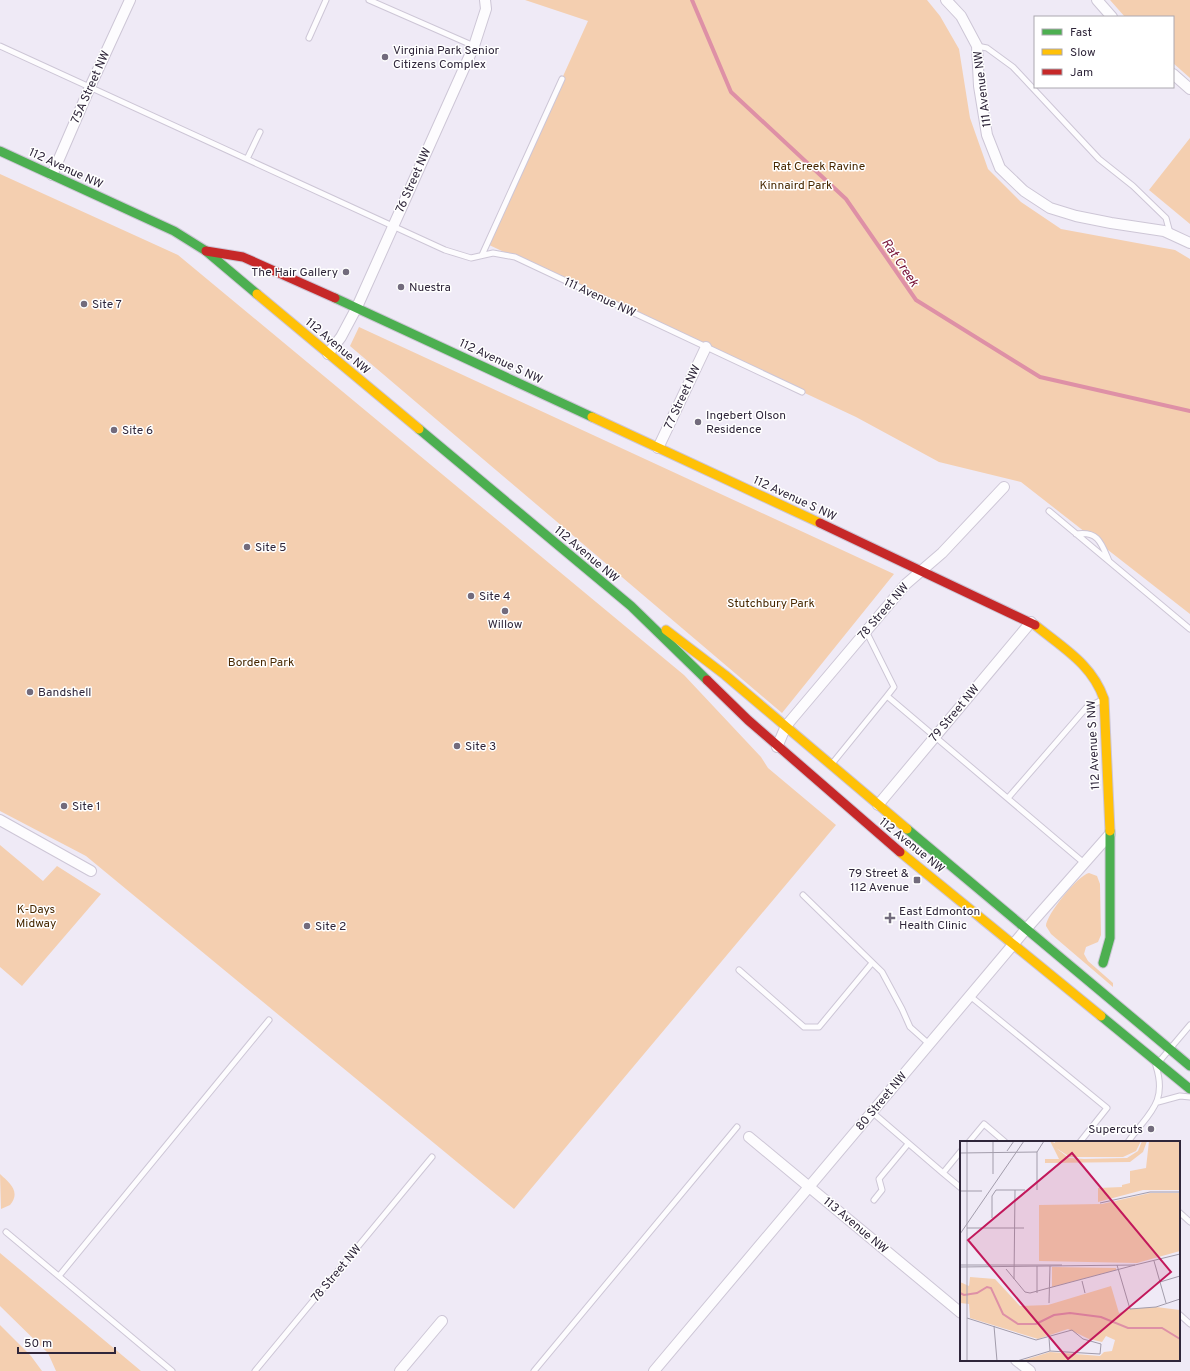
<svg xmlns="http://www.w3.org/2000/svg" width="1190" height="1371" viewBox="0 0 1190 1371" font-family="Overpass,sans-serif">
<style>
.green{fill:#f4cfb0}
.lines{fill:none;stroke-linecap:round;stroke-linejoin:round}
.stream{stroke:#de90a6;stroke-width:4}
.lane-casing{stroke:#cdc6d6;stroke-width:7}
.street-casing{stroke:#cdc6d6;stroke-width:12}
.fast-casing{stroke:#cdc6d6;stroke-width:11}
.slow-casing{stroke:#cdc6d6;stroke-width:11}
.jam-casing{stroke:#cdc6d6;stroke-width:11}
.lane{stroke:#fdfcfe;stroke-width:5}
.street{stroke:#fdfcfe;stroke-width:10}
.fast{stroke:#4caf50;stroke-width:9}
.slow{stroke:#ffc107;stroke-width:9}
.jam{stroke:#c62828;stroke-width:9}
.poi-dot{fill:#726b7c;stroke:#fff;stroke-width:1.5}
.labels{text-anchor:middle;stroke-width:3;stroke-linejoin:round;paint-order:stroke}
.poi-label{font-size:12px;fill:#2f263a;stroke:#fff;text-anchor:start}
.street-label{font-size:12px;fill:#2f263a;stroke:#fff}
.park-label{font-size:12px;fill:#472801;stroke:#fff}
.water-label{font-size:13px;font-style:italic;fill:#761035;stroke:#fff}
.inset-river{fill:none;stroke:#de90a6;stroke-width:2}
.inset-road{fill:none;stroke:#a29cab;stroke-width:1}
.view{fill:#c2185b;fill-opacity:0.15;stroke:#c2185b;stroke-width:2}
.inset-edge{fill:none;stroke:#2f263a;stroke-width:2}
</style>
<rect width="100%" height="100%" fill="#efeaf6"/>
<!-- green -->
<path class="green" d="M525 0H927L940 16 959 49 970 118 988 169 1021 202 1061 229 1175 250 1190 259V614L1021 482 939 462 856 417 487 244 588 21Z
M1110 0H1190V78L1173 63V17H1125Z
M1190 138V224L1149 190Z
M0 174 178 255 684 675 761 757 768 768 836 825 514 1209 86 856 0 811Z
M359 327 894 574 782 713 350 346Z
M0 845 43 881 57 866 101 894 22 986 0 967Z
M1089 873 1097 876 1100 884 1101 935 1098 942 1086 947 1084 954 1088 961 1113 983V987L1051 934 1046 926C1046 915 1078 875 1089 873Z
M0 1174C10 1183 21 1192 10 1205L1 1209Z
M0 1253 141 1371H56L48 1353 0 1306Z
M0 1325 31 1356 42 1371H0Z"/>
<g class="lines">
<!-- stream -->
<path class="stream" d="M692 0 731 92 846 199 916 300 1040 377 1190 411"/>
<defs>
<path id="lane" d="M369 0 474 46
M309 38 326 0
M0 46 445 250 471 258 493 253 515 257 802 392
M977 46 987 48 1013 67 1099 159 1133 186 1166 218 1170 233
M247 159 260 132
M482 255 562 79
M1049 511 1190 629
M1076 534C1098 531 1101 542 1109 561
M866 631 894 687 887 696
M831 765 887 696 1084 863
M1008 798 1086 708 1102 700
M803 895 882 972 902 1009 910 1027 929 1044
M739 970 804 1027H819L872 963
M970 996 1107 1108 1080 1142
M1158 1063 1190 1025
M1158 1102 1180 1096 1190 1097
M872 1112 943 1173 961 1151
M969 1142 984 1124 1005 1142
M1128 1142C1147 1114 1168 1104 1156 1066
M943 1173 961 1188
M874 1200 882 1190 879 1179 908 1144
M1179 1212 1190 1222
M6 1232 172 1371
M59 1276 269 1020
M1179 1314 1190 1324
M255 1371 432 1157
M534 1371 737 1127"/>
<path id="street" d="M946 0 961 16 977 46 979 86 987 135 1000 168 1024 191 1050 208 1076 216 1111 223 1164 231 1190 243
M1097 0 1112 17
M1173 74 1190 89
M52 175 90 87 130 0
M328 354 341 337 357 307 474 46 486 9 485 0
M658 448 706 347
M777 747 786 726 906 584 942 553 1004 487
M878 805 1031 622
M0 820 91 871
M749 1137 961 1313
M1016 1360 1030 1371
M400 1371 442 1321
M654 1371 1027 928 1110 834"/>
<path id="fast" d="M0 151 174 231 206 251 257 294
M335 298 592 417
M419 429 631 606 707 680
M907 829 1190 1066
M1103 963 1110 938V831
M1101 1016 1190 1089"/>
<path id="slow" d="M257 294 419 429
M592 417 820 523
M1035 625C1063 648 1092 664 1104 699L1110 831
M666 630 725 675 907 829
M900 852 1101 1016"/>
<path id="jam" d="M206 251 243 257 335 298
M820 523 1035 625
M707 680 748 720 900 852"/>
</defs>
<!-- lane casing -->
<use href="#lane" class="lane-casing"/>
<!-- street casing -->
<use href="#street" class="street-casing"/>
<!-- fast casing -->
<use href="#fast" class="fast-casing"/>
<!-- slow casing -->
<use href="#slow" class="slow-casing"/>
<!-- jam casing -->
<use href="#jam" class="jam-casing"/>
<!-- lane -->
<use href="#lane" class="lane"/>
<!-- street -->
<use href="#street" class="street"/>
<!-- fast -->
<use href="#fast" class="fast"/>
<!-- slow -->
<use href="#slow" class="slow"/>
<!-- jam -->
<use href="#jam" class="jam"/>
</g>
<!-- markers -->
<g class="poi-dot">
<circle cx="385" cy="57" r="4"/>
<circle cx="346" cy="272" r="4"/>
<circle cx="401" cy="287" r="4"/>
<circle cx="84" cy="304" r="4"/>
<circle cx="698" cy="422" r="4"/>
<circle cx="114" cy="430" r="4"/>
<circle cx="247" cy="547" r="4"/>
<circle cx="471" cy="596" r="4"/>
<circle cx="505" cy="611" r="4"/>
<circle cx="30" cy="692" r="4"/>
<circle cx="457" cy="746" r="4"/>
<circle cx="64" cy="806" r="4"/>
<rect x="913" y="876" width="8" height="8" rx="2"/>
<path d="M888 912h4v4h4v4h-4v4h-4v-4h-4v-4h4z"/>
<circle cx="307" cy="926" r="4"/>
<circle cx="1151" cy="1129" r="4"/>
</g>
<g class="labels">
<!-- poi labels -->
<g class="poi-label">
<text x="393" y="54">Virginia Park Senior<tspan x="393" dy="14">Citizens Complex</tspan></text>
<text x="338" y="276" text-anchor="end">The Hair Gallery</text>
<text x="409" y="291">Nuestra</text>
<text x="92" y="308">Site 7</text>
<text x="706" y="419">Ingebert Olson<tspan x="706" dy="14">Residence</tspan></text>
<text x="122" y="434">Site 6</text>
<text x="255" y="551">Site 5</text>
<text x="479" y="600">Site 4</text>
<text x="505" y="628" text-anchor="middle">Willow</text>
<text x="38" y="696">Bandshell</text>
<text x="465" y="750">Site 3</text>
<text x="72" y="810">Site 1</text>
<text x="909" y="877" text-anchor="end">79 Street &amp;<tspan x="909" dy="14">112 Avenue</tspan></text>
<text x="899" y="915">East Edmonton<tspan x="899" dy="14">Health Clinic</tspan></text>
<text x="315" y="930">Site 2</text>
<text x="1143" y="1133" text-anchor="end">Supercuts</text>
</g>
<!-- street labels -->
<g class="street-label">
<text transform="translate(90 87) rotate(-66)" y="4">75A Street NW</text>
<text transform="translate(982 89) rotate(-97)" y="4">111 Avenue NW</text>
<text transform="translate(66 168) rotate(25)" y="4">112 Avenue NW</text>
<text transform="translate(413 180) rotate(-66)" y="4">76 Street NW</text>
<text transform="translate(600 297) rotate(25)" y="4">111 Avenue NW</text>
<text transform="translate(338 346) rotate(40)" y="4">112 Avenue NW</text>
<text transform="translate(501 361) rotate(25)" y="4">112 Avenue S NW</text>
<text transform="translate(682 397) rotate(-65)" y="4">77 Street NW</text>
<text transform="translate(795 498) rotate(25)" y="4">112 Avenue S NW</text>
<text transform="translate(587 554) rotate(40)" y="4">112 Avenue NW</text>
<text transform="translate(883 611) rotate(-49)" y="4">78 Street NW</text>
<text transform="translate(954 713) rotate(-50)" y="4">79 Street NW</text>
<text transform="translate(1093 745) rotate(-93)" y="4">112 Avenue S NW</text>
<text transform="translate(912 845) rotate(39)" y="4">112 Avenue NW</text>
<text transform="translate(881 1101) rotate(-50)" y="4">80 Street NW</text>
<text transform="translate(856 1225) rotate(40)" y="4">113 Avenue NW</text>
<text transform="translate(336 1273) rotate(-50)" y="4">78 Street NW</text>
</g>
<!-- park labels -->
<g class="park-label">
<text x="819" y="170">Rat Creek Ravine</text>
<text x="796" y="189">Kinnaird Park</text>
<text x="771" y="607">Stutchbury Park</text>
<text x="261" y="666">Borden Park</text>
<text x="36" y="913">K-Days<tspan x="36" dy="14">Midway</tspan></text>
</g>
<!-- water labels -->
<g class="water-label">
<text transform="translate(901 262) rotate(56)" y="5">Rat Creek</text>
</g>
</g>
<!-- overview -->
<g transform="translate(960 1141)">
<rect width="220" height="220" fill="#efeaf6"/>
<path d="M90 0 95 2V0H181L176 10 163 16H110L96 7 109 17 124 18 167 17 178 10 182 0H187L183 11 170 21 85 22V18H99ZM189 0H220V49H183L138 61V47L162 46V44L170 42V30L186 27ZM190 52H220V110L177 122 79 120V64L142 63ZM92 126 156 127V129L92 146ZM10 136 35 138 60 165 88 164 151 145 159 172 170 168 196 166 220 169V220H61L90 211 140 215 144 211 152 210 155 199 146 195 142 201 129 198 108 188 78 198 10 177 9 163 0 162V141L9 145Z" fill="#f4cfb0"/>
<path class="inset-river" d="M0 152 4 154 17 152 27 146 31 147 43 173 58 183H76L94 174 110 172 141 176 168 187H202L220 198"/>
<path class="inset-road" d="M7 0V220M47 10 54 0M0 12 77 11M33 33V0M77 49V11L84 0M0 50H22M140 62 190 51H220M32 77V55L36 49H65M7 87H64M0 93 64 0M194 120 206 162M0 124H102M157 124 170 168 196 166 220 158M77 125V152M0 126 175 124 220 113M46 128 65 151 70 152 175 124M54 138 55 49M122 140 125 152M200 141 220 135M89 162 90 125M7 177 76 199 112 189 123 198 141 203 140 213 90 210 57 220M34 185 37 220M89 197 90 210"/>
<path class="view" d="M112 12 211 131 108 218 8 99Z"/>
<rect width="220" height="220" class="inset-edge"/>
</g>
<!-- legend -->
<rect x="1034" y="16" width="140" height="72" fill="#ffffff" stroke="#aca8b0"/>
<rect x="1042" y="29" width="20" height="6" fill="#4caf50" stroke="#aca8b0"/>
<text x="1070" y="36" font-size="12" fill="#2f263a">Fast</text>
<rect x="1042" y="49" width="20" height="6" fill="#ffc107" stroke="#aca8b0"/>
<text x="1070" y="56" font-size="12" fill="#2f263a">Slow</text>
<rect x="1042" y="69" width="20" height="6" fill="#c62828" stroke="#aca8b0"/>
<text x="1070" y="76" font-size="12" fill="#2f263a">Jam</text>
<!-- scale -->
<path d="M18 1347v6h97v-6" fill="none" stroke="#2f263a" stroke-width="2"/>
<text x="24" y="1347" font-size="12" fill="#2f263a" stroke="#ffffff" stroke-width="3" paint-order="stroke">50 m</text>
</svg>
